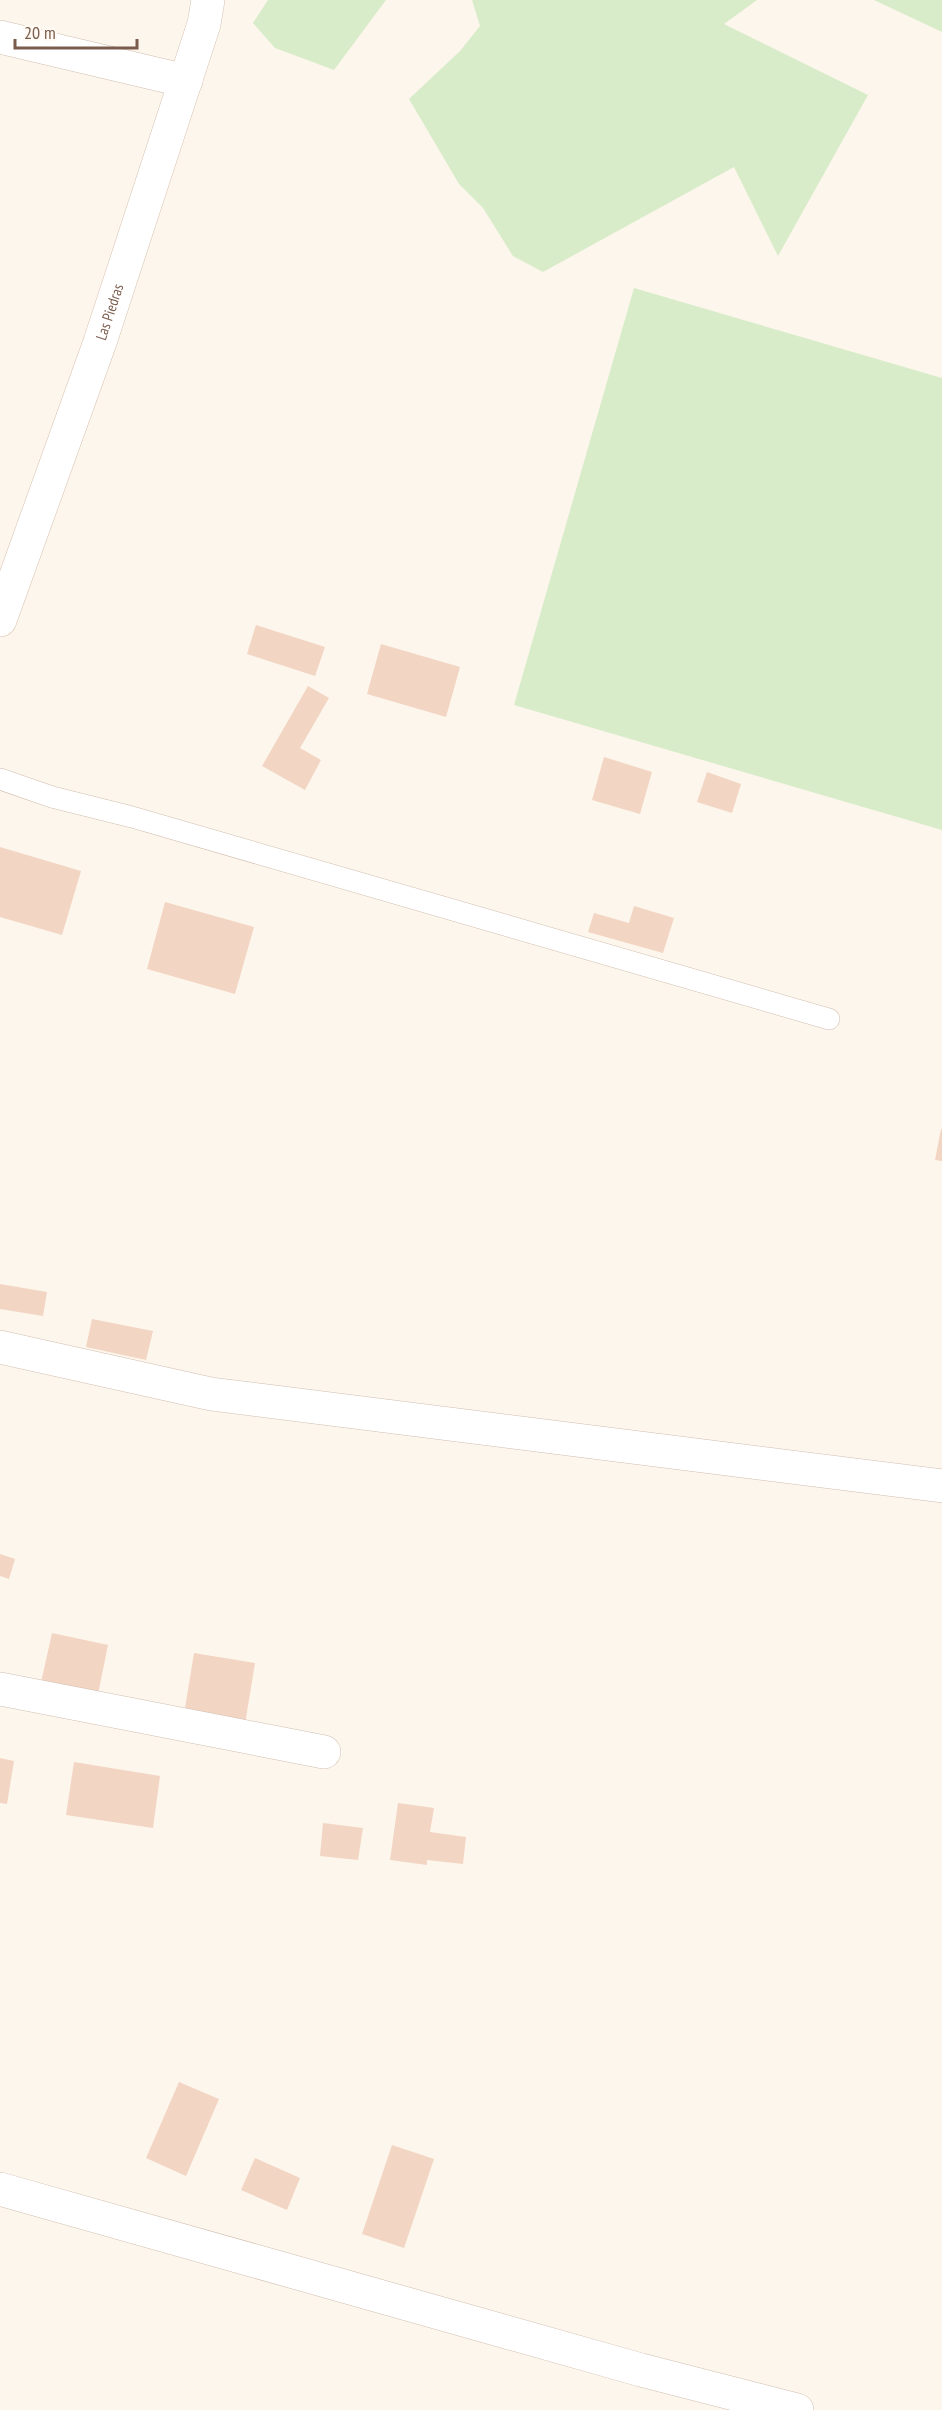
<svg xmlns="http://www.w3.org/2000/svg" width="942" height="2410" viewBox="0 0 942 2410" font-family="'PT Sans Narrow',sans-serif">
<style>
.green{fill:#d8ecc9}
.building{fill:#f3d5c3}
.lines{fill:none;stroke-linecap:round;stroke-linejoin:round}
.lane-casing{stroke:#d1beb0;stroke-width:22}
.street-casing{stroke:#d1beb0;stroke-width:34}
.secondary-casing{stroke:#d6c0b0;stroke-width:34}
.lane{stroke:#fff;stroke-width:21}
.street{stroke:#fff;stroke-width:33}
.secondary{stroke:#fff;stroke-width:33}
.labels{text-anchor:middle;stroke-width:6;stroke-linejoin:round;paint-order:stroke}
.street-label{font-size:15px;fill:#7a5c4d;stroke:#fffaf3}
</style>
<rect width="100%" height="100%" fill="#fdf6ec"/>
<!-- green -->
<path class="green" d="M268 0H386L334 70 275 48 253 23Z
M472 0H757L724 24 868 95 778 256 734 167 543 272 513 256 483 208 459 184 409 99 460 51 480 26Z
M874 0H942V32Z
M634 288 942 378V830L514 705Z"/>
<!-- building -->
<path class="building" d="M256 625 325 647 315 676 247 654Z
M381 644 460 667 446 717 367 694Z
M308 686 329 698 300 748 321 760 305 790 262 766Z
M604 757 652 772 640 814 592 800Z
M707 772 741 784 732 813 697 802Z
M0 847 81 871 62 935 0 917Z
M165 902 254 927 235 994 147 969Z
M634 906 674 918 663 953 588 932 594 913 629 923Z
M941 1129H942V1161L935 1160Z
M0 1284 47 1292 43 1316 0 1309Z
M92 1319 153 1331 146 1360 86 1347Z
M0 1554 15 1559 9 1579 0 1576Z
M52 1633 108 1645 97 1699 40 1687Z
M194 1653 255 1663 245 1724 184 1714Z
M0 1758 14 1761 7 1804 0 1803Z
M74 1762 160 1776 153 1828 66 1815Z
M398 1803 434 1808 430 1832 466 1837 463 1864 427 1860V1865L390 1860Z
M323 1823 363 1828 358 1860 320 1856Z
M179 2082 219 2099 186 2176 146 2158Z
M392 2145 434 2159 404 2248 362 2234Z
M255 2158 300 2178 287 2210 241 2190Z"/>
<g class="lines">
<defs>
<path id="lane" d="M0 779 52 797 132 817 829 1019"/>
<path id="street" d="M0 37 186 81
M0 1347 211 1394 942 1486
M0 1689 324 1752
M0 2189 641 2370 797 2410"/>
<g id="secondary">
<path id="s1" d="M0 620 100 342 204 24 208 0"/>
</g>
</defs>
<!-- lane casing -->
<use href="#lane" class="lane-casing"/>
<!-- street casing -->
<use href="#street" class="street-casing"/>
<!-- secondary casing -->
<use href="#secondary" class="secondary-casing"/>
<!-- lane -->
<use href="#lane" class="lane"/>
<!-- street -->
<use href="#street" class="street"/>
<!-- secondary -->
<use href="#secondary" class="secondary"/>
</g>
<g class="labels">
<!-- street labels -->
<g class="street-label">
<text dy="5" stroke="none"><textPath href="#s1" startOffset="327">Las Piedras</textPath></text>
</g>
</g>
<!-- scale -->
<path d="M15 39v9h122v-9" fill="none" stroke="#7a5c4d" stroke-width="3"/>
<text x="24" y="39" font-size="18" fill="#7a5c4d" stroke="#fffaf3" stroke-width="4.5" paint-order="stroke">20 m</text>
</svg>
